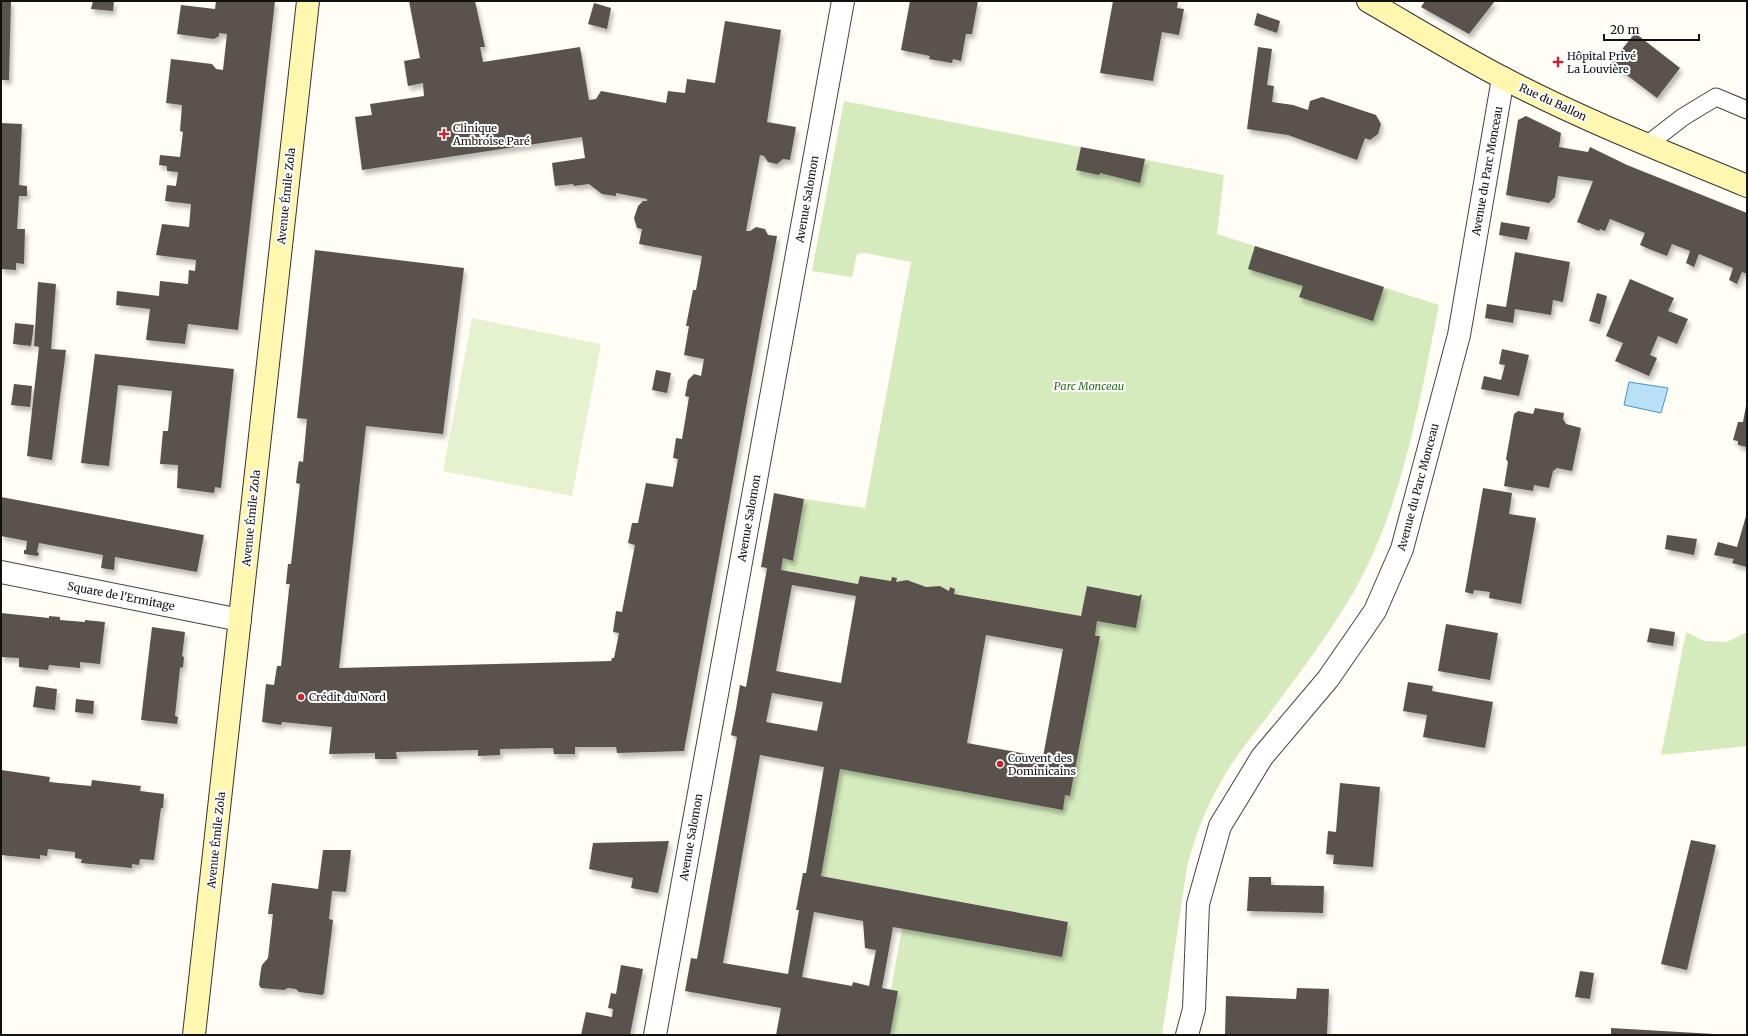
<svg xmlns="http://www.w3.org/2000/svg" width="1748" height="1036" viewBox="0 0 1748 1036" font-family="Merriweather,serif">
<style>
.green{fill:#d5ebbd}
.pitch{fill:#e6f2cf}
.water{fill:#b9e0f7;stroke:#3f96cf}
.building{fill:#5a524d;fill-rule:evenodd;filter:url(#shadow)}
.lines{fill:none;stroke-linecap:round;stroke-linejoin:round}
.lane-casing{stroke:#444;stroke-width:19}
.street-casing{stroke:#444;stroke-width:24}
.secondary-casing{stroke:#333;stroke-width:24}
.lane{stroke:#fff;stroke-width:17}
.street{stroke:#fff;stroke-width:22}
.secondary{stroke:#fff6b0;stroke-width:22}
.poi-dot{fill:#c4262e;stroke:#fff;stroke-width:1.5}
.labels{text-anchor:middle;stroke-width:4;stroke-linejoin:round;paint-order:stroke}
.poi-label{font-size:11px;fill:#111;stroke:#fff;text-anchor:start}
.street-label{font-size:11px;fill:#111;stroke:#fff}
.park-label{font-size:11px;font-style:italic;fill:#2f6b1f;stroke:#fff}
</style>
<defs>
<filter id="shadow"><feDropShadow dx="2.5" dy="4.5" stdDeviation="2" flood-color="#0004"/></filter>
</defs>
<rect width="100%" height="100%" fill="#fffdf5"/>
<!-- green -->
<path class="green" d="M844 101 1224 175 1217 234 1439 305C1419 403 1403 507 1352 595 1326 639 1294 680 1264 721 1249 740 1233 759 1222 780 1206 807 1195 836 1187 867L1162 1035H890L898 991 891 989 902 928 1061 957 1068 922 821 876 840 769 1063 809 1065 795 1070 796 1100 636H1095L1097 621 1136 628 1142 594 1139 596 1088 586V585L1081 616 954 594 955 589 950 588 949 591 940 586 926 587 920 586 911 581 896 582V578L892 577 891 581 860 576 858 584 781 570 783 558 794 560 804 499 865 508 911 262 865 253 857 254 852 277 812 271Z
M1686 632 1704 641 1727 642 1747 632V746L1661 755Z"/>
<!-- pitch -->
<path class="pitch" d="M472 318 601 344 572 496 443 471Z"/>
<!-- water -->
<path class="water" d="M1629 382 1668 388 1661 413 1624 405Z"/>
<!-- building -->
<path class="building" d="M1 1H11L9 80H1Z
M93 1H114L113 11 91 9Z
M216 1H275L238 330 188 324 185 344 146 340 150 309 116 305 117 291 159 296 160 281 188 284 189 270 195 271 196 260 156 255 162 224 189 227 191 204 165 201 167 185 176 186 178 172 167 171V166L159 165 160 155 180 157 183 132 180 131 182 105 166 103 171 59 212 64 216 69 223 70 227 34 219 33V36L214 39 177 34 181 5 215 9Z
M409 1H475L485 47H480L483 62 580 47 589 100 596 99 601 91 666 103 668 91 685 93 687 79 715 83 725 21 781 30 767 122 796 127 790 160 783 159 777 164 768 162 764 156 760 155 746 231H750L756 227 765 229 768 235 777 236 684 751 617 753 616 747H575V754H554L553 748 500 749V755L478 756V750L396 752 397 759H375V753L329 754 332 727 282 722 281 725 262 722 266 684 274 685 277 666H281L289 589 290 584H286L288 564H291L300 484 296 483 298 466 299 461 303 462 307 419 297 418 315 250 464 268 443 434 366 426 339 668 611 661 612 658H614L619 633 613 632 616 611 622 612 635 545 628 543 632 523H638L646 483 673 487 678 459 673 458 676 438 682 439 689 397 685 396 688 380 694 374 701 376 704 359 684 355 689 326H686L693 290H696L702 256 639 244 642 229 637 228 634 218 638 206 643 201H647V199L616 193V196L602 194 589 184 574 186 573 184 555 186 552 163 585 158 582 137 362 170 355 117 372 115 370 104 424 96 423 83 408 86 406 74 404 61 420 58Z
M910 1H978L972 34H966L961 61 953 59 952 63 929 59 930 56 901 50Z
M1113 1H1178L1177 8 1184 9 1179 35 1162 32 1153 81 1100 73Z
M1425 1H1495L1469 34 1421 7Z
M594 3 611 8 607 29 588 24Z
M1257 13 1280 21 1277 33 1254 25Z
M1635 33 1680 68 1657 98 1611 63Z
M1258 47 1272 49 1267 85 1274 86 1272 102 1293 105 1308 110 1310 101 1322 97 1376 115 1381 124 1378 134 1370 140 1365 138 1357 160 1288 135 1247 129Z
M1526 116 1561 133 1559 147 1588 152 1590 147 1627 165 1747 213V274L1742 272 1737 284 1729 280 1733 268 1699 254 1694 267 1686 263 1690 251 1672 244 1667 256 1649 249 1640 245 1645 233 1610 219 1605 231 1600 229 1599 231 1577 222 1593 181 1558 176 1555 197 1549 203 1506 195 1518 120Z
M1 123 22 124 19 185 27 186V196H19L17 229H25L24 264 16 263V270L1 269Z
M1081 147 1145 159 1140 183 1100 173 1099 175 1076 170Z
M1501 222 1530 227 1527 240 1499 235Z
M1255 246 1384 287 1373 321 1299 297 1303 286 1248 269Z
M1515 252 1570 262 1563 302 1553 300 1551 315 1515 309 1513 323 1485 318 1487 304 1506 307Z
M1630 279 1674 298 1668 311 1688 319 1677 344 1658 336 1650 355 1657 358 1649 376 1615 361 1623 343 1606 336Z
M38 282 56 284 51 349 66 350 52 460 27 456 39 347 34 346Z
M1597 293 1607 296 1600 324 1589 321Z
M15 323 34 325 31 346 13 344Z
M1502 349 1529 355 1519 396 1481 389 1484 376 1501 380 1505 365 1499 364Z
M95 354 234 369 221 488 215 487 214 493 177 488 178 465 160 464 163 431H168L172 391 118 385 109 466 81 463Z
M656 370 671 373 667 393 652 390Z
M14 384 32 386 30 407 11 405Z
M1746 406H1747V447L1738 445V441L1733 440 1738 422H1743Z
M1535 408 1564 413 1563 419 1566 424 1581 428 1572 471 1557 468 1553 471 1549 488 1534 485 1533 491 1504 486 1508 462 1506 459 1514 414 1518 411 1533 414Z
M1483 488 1512 493 1509 514 1536 518 1521 604 1489 598 1490 592 1474 590 1473 594 1465 592Z
M774 493 804 499 793 561 783 558 781 570 858 584 860 576 891 581 892 577 897 578 896 582 907 580 926 587 940 586 949 591 950 587 955 589 954 594 1081 616 1087 586 1139 596 1142 594 1136 628 1097 621 1095 636H1100L1070 796 1065 795 1063 810 840 769 821 876 1068 922 1062 957 893 927 882 988 898 991 890 1035H776L781 1008 685 991 691 958 697 959 737 737 731 735 736 709 740 685 746 687 767 568 761 567ZM792 585 856 596 841 683 776 671ZM986 635 1063 649 1043 757 967 743ZM772 693 823 702 817 731 766 722ZM760 755 824 767 806 873H803L796 910H799L788 974 723 963ZM814 912 863 921 865 948 876 950 869 986 853 982 852 986 802 977Z
M1 497 204 535 197 572 115 557 114 570 101 568 103 555 39 543 37 552 39 553 38 556 24 554V550H26L27 541 1 536Z
M1746 516H1747V567L1732 563 1734 559 1714 555 1718 542 1737 547Z
M1667 535 1697 539 1694 555 1665 549Z
M1 613 49 618V616L60 617V620L85 622V620L105 622 100 664 80 662V668L49 665 48 670 19 667V658L1 657Z
M1446 624 1498 633 1490 680 1438 671Z
M152 627 185 632 182 656 184 657 183 667 180 668 175 716 178 717 177 724 141 720Z
M1650 628 1675 632 1673 646 1647 642Z
M1408 682 1433 686 1432 691 1493 702 1485 748 1423 737 1427 715 1403 711Z
M36 686 57 689 55 710 33 707Z
M76 699 94 701 93 714 75 712Z
M1 770 50 777 49 782 91 786 92 780 141 786 140 791 164 794 163 808H161L154 860 140 859 139 865 132 864V868L81 863 82 859 75 858V852L48 849 47 856 40 855V859L1 855Z
M1340 783 1380 787 1373 867 1333 864 1334 855 1326 854 1328 831 1336 832Z
M1691 840 1716 845 1687 970 1661 964Z
M669 841 658 893 631 888 633 878 589 869 593 843Z
M323 850H351L346 892 332 891 329 919 333 920 324 993 322 995 299 992 296 989 288 988 284 990 261 988 259 985 261 969 262 965 268 958 273 914H268L272 883 318 889Z
M1249 877H1271V885L1324 886 1323 913 1247 911Z
M621 965 643 969 630 1035H581L586 1012 612 1017 613 1009 608 1008 611 993 616 994Z
M1580 971 1594 973 1590 999 1575 997Z
M1297 988 1329 989 1327 1035H1225L1226 996 1296 999Z
M1611 1028 1714 1034V1035H1611Z"/>
<g class="lines">
<defs>
<path id="lane" d="M1648 144 1683 117 1716 97 1747 110"/>
<path id="street" d="M1 572 240 620
M655 1035 843 1
M1187 1035 1194 1009 1198 904 1220 826 1262 757 1328 679 1375 611 1402 549 1459 335 1503 78"/>
<path id="secondary" d="M1368 1C1413 27 1457 54 1503 78 1581 119 1665 152 1747 186
M194 1035 308 1"/>
</defs>
<!-- lane casing -->
<use href="#lane" class="lane-casing"/>
<!-- street casing -->
<use href="#street" class="street-casing"/>
<!-- secondary casing -->
<use href="#secondary" class="secondary-casing"/>
<!-- lane -->
<use href="#lane" class="lane"/>
<!-- street -->
<use href="#street" class="street"/>
<!-- secondary -->
<use href="#secondary" class="secondary"/>
</g>
<!-- markers -->
<g class="poi-dot">
<path d="M1556 56h4v4h4v4h-4v4h-4v-4h-4v-4h4z"/>
<path d="M442 128h4v4h4v4h-4v4h-4v-4h-4v-4h4z"/>
<circle cx="301" cy="697" r="4"/>
<circle cx="1000" cy="764" r="4"/>
</g>
<g class="labels">
<!-- poi labels -->
<g class="poi-label">
<text x="1567" y="60">Hôpital Privé<tspan x="1567" dy="13">La Louvière</tspan></text>
<text x="453" y="132">Clinique<tspan x="453" dy="13">Ambroise Paré</tspan></text>
<text x="309" y="701">Crédit du Nord</text>
<text x="1008" y="762">Couvent des<tspan x="1008" dy="13">Dominicains</tspan></text>
</g>
<!-- street labels -->
<g class="street-label">
<text transform="translate(1553 102) rotate(25)" y="4">Rue du Ballon</text>
<text transform="translate(1487 171) rotate(-80)" y="4">Avenue du Parc Monceau</text>
<text transform="translate(286 196) rotate(-84)" y="4">Avenue Émile Zola</text>
<text transform="translate(807 199) rotate(-80)" y="4">Avenue Salomon</text>
<text transform="translate(1418 487) rotate(-75)" y="4">Avenue du Parc Monceau</text>
<text transform="translate(251 518) rotate(-84)" y="4">Avenue Émile Zola</text>
<text transform="translate(749 518) rotate(-80)" y="4">Avenue Salomon</text>
<text transform="translate(121 596) rotate(11)" y="4">Square de l'Ermitage</text>
<text transform="translate(691 837) rotate(-80)" y="4">Avenue Salomon</text>
<text transform="translate(216 840) rotate(-84)" y="4">Avenue Émile Zola</text>
</g>
<!-- park labels -->
<g class="park-label">
<text x="1089" y="390">Parc Monceau</text>
</g>
</g>
<!-- border -->
<rect width="1748" height="1036" fill="none" stroke="#111111" stroke-width="4"/>
<!-- scale -->
<path d="M1604 34v6h95v-6" fill="none" stroke="#111111" stroke-width="2"/>
<text x="1610" y="34" font-size="12" fill="#111111" stroke="#ffffff" stroke-width="3" paint-order="stroke">20 m</text>
</svg>
